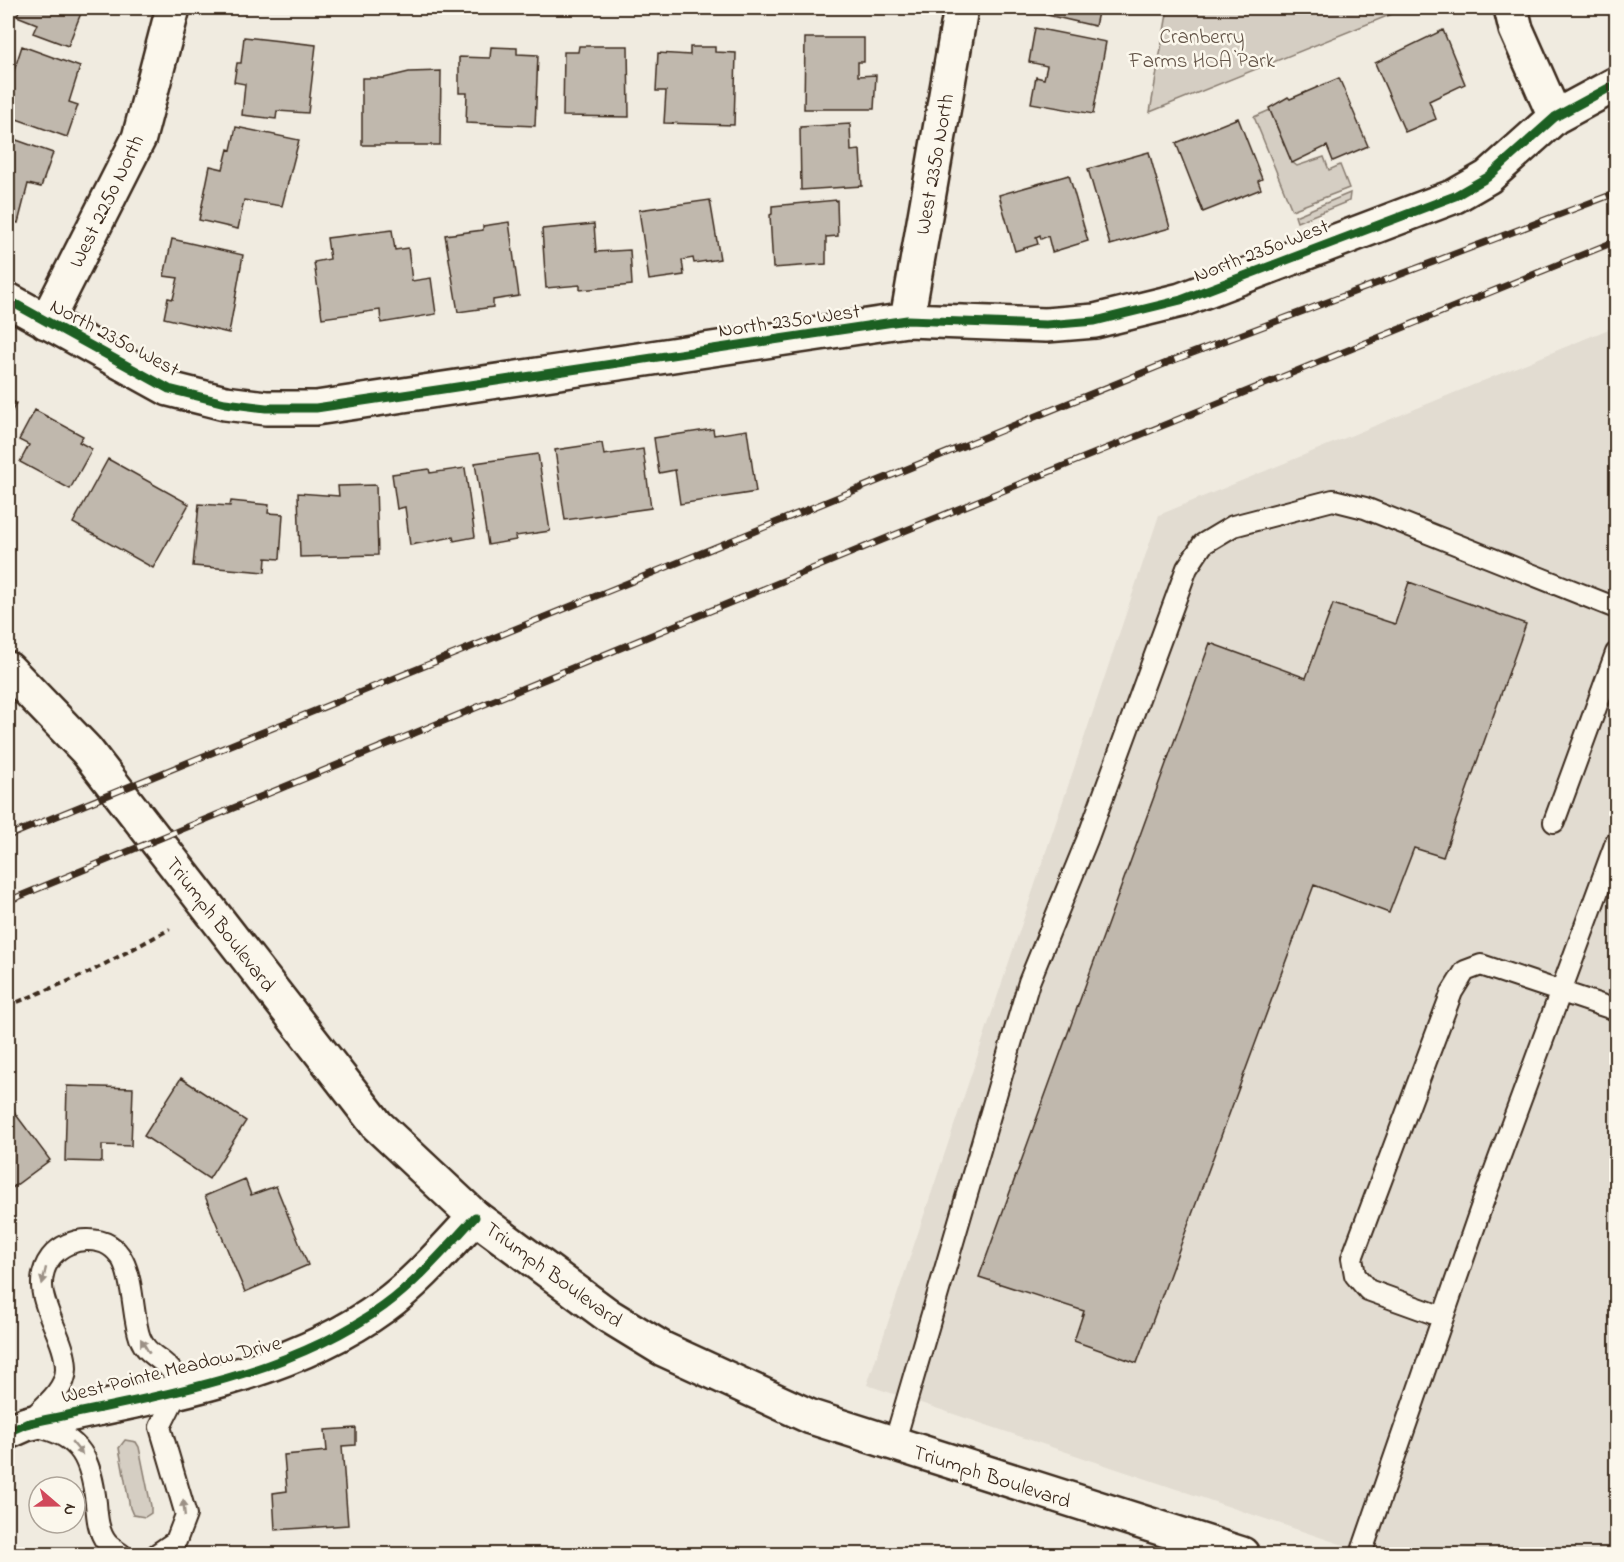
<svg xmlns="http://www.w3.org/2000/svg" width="1624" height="1562" viewBox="0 0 1624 1562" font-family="'Indie Flower',sans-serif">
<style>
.built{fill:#e2dcd1}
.green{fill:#d5cec3;stroke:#887c70;stroke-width:1.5}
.building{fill:#c0b8ad;stroke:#3b2a1e;stroke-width:1.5}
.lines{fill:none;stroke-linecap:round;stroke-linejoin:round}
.service-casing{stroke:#3b2a1e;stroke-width:24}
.minor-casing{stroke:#3b2a1e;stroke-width:38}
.secondary-casing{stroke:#3b2a1e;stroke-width:38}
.path{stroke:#3b2a1e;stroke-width:4;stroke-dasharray:6 4.5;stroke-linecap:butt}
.service{stroke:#fbf7ec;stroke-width:20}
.minor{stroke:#fbf7ec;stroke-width:33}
.secondary{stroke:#fbf7ec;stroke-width:33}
.rail-casing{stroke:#3b2a1e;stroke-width:7}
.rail{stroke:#fbf7ec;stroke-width:4.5;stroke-dasharray:14;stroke-linecap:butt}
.cycleway-casing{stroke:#fbf7ec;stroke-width:13}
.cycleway{stroke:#1b5e20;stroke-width:9}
.oneway{fill:#9b9085}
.labels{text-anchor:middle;stroke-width:5;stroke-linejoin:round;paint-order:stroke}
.park-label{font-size:21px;fill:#625347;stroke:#fbf7ec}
.street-label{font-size:21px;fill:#3b2a1e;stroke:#fbf7ec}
</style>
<rect width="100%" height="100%" fill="#f0ebe0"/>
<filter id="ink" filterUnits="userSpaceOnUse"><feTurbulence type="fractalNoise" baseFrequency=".0167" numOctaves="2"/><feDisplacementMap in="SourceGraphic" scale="12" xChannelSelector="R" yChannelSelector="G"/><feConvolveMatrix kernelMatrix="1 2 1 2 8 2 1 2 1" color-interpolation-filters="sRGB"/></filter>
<g filter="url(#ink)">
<!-- built -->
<path class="built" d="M1616 326V1554H1370L867 1385 1159 515Z"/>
<!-- green -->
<path class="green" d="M1168 8H1407L1150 112Z
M1270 110 1292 162 1297 166 1324 157 1329 170 1340 165 1349 188 1292 210 1254 117Z
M1350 193 1349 201 1297 222 1295 216Z
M125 1440 136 1442 139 1447 151 1506V1513L145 1517 133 1515 130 1508 119 1448Z"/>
<!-- building -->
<path class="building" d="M20 8H83L68 46 33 33 37 24 17 16Z
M1039 8H1099L1095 26 1038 13Z
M1035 28 1106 42 1093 114 1031 103 1036 77 1044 79 1047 66 1029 62Z
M1443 30 1465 84 1429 101 1436 119 1405 132 1375 63Z
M244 37 316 45 308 113 277 111 276 119 242 115 245 84 234 82 237 63H241Z
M805 38H864V62H858V76L876 75 874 109H804Z
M22 46 80 67 69 102 78 105 67 137 8 116V89Z
M579 46H628L629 117 563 116 564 52H578Z
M491 47 517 48V54L538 55 535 126 466 123 467 93H459V57L490 58Z
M690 47H715V52L736 53 734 125 664 123 666 91H656L658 53 690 55Z
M441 71 440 145H362V78H384L409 72Z
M1339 78 1368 146 1333 161 1327 146 1292 163 1269 108 1288 97 1290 99Z
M1238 118 1262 179 1258 181 1261 189 1203 212 1176 143Z
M850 124 851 151 860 150 862 186 801 190 800 127Z
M236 127 299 140 282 206 244 200 238 229 199 220 210 166 223 169 228 149 231 150Z
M8 137 53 153 41 187 28 184 18 223 8 220Z
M1149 152 1170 228 1110 245 1088 169Z
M1069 175 1088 241 1052 252 1048 236 1041 239 1040 235 1036 237 1038 244 1015 251 999 195Z
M710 200 720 259 694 263 693 258 682 260 684 275 649 280 639 210Z
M837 200 838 236 826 237V264L773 268 770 215 772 214V206Z
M509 222 519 296 493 300V307L458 312 445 235 483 230V226Z
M594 224 596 252 630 250 632 285 580 290V285L546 288 542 229Z
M392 230 395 250 408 248 412 281 431 278 436 314 381 323 380 310 322 318 314 262 330 259 327 238Z
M172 239 243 255 229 333 164 318 168 298 173 299 178 278 164 276Z
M8 399 16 403 8 419Z
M35 410 83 436 79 442 92 449 70 489 20 462 29 445 19 440Z
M713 429 714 435 747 430 756 492 680 504 675 470 659 473 654 438Z
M602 443 604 455 643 449 651 508 565 520 555 450Z
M538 454 550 531 515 536 516 540 488 545 475 463Z
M108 459 189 504 153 568 73 523Z
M465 468 475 537 454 541 453 537 410 545 405 507 397 509 392 474 429 469 430 473Z
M376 485 378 555 300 557 298 493 339 496 338 486Z
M231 501 269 505 268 513 283 514 280 559 266 558 265 572 193 566 199 504 230 506Z
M1409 582 1526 624 1443 857 1414 848 1389 913 1314 885 1137 1363 1074 1341 1084 1311 979 1277 1210 643 1306 678 1333 604 1395 624Z
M181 1078 246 1121 209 1179 144 1136Z
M67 1086 133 1088 131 1146 102 1145V1162L65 1161Z
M14 1112 50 1160 8 1191V1116Z
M245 1179 251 1195 276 1186 308 1265 245 1292 205 1196Z
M356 1428V1445L342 1446 348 1525 275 1530 273 1493 287 1491 284 1455 327 1451 325 1430Z"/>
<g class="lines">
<defs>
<path id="service" d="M1554 822 1616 653
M1443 1317 1368 1290 1355 1275 1352 1258 1452 992 1465 971 1481 965 1616 1010
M30 1420C43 1407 66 1390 66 1369 66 1331 24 1293 51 1257 60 1246 74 1240 87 1240 139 1239 128 1305 140 1338 146 1353 157 1356 168 1367 174 1373 180 1380 186 1387L174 1399 160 1427 186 1515 176 1541 157 1554
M37 1427C82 1436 91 1461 96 1503 97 1516 98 1532 107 1543 110 1547 117 1551 121 1554
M894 1444 1029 982 1087 840 1187 568 1203 544 1233 526 1333 500 1365 508 1616 608
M1361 1554 1483 1202 1616 842"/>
<path id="minor" d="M1511 8 1516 29 1555 117
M8 300 169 389 225 403 266 408H316L907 320 1046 325 1095 321 1181 300 1455 196 1488 177 1555 117 1616 84
M907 320 961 8
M46 322 139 138 173 8
M8 1432 26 1424C145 1397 283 1380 384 1306 418 1281 446 1248 475 1217"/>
<path id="secondary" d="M8 669 86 750 377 1125 475 1217 609 1316 663 1349 811 1417 1242 1554"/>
</defs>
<!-- service casing -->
<use href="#service" class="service-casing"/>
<!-- minor casing -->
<use href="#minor" class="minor-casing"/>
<!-- secondary casing -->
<use href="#secondary" class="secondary-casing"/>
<!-- path -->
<path class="path" d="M8 1006 88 973 170 929"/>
<!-- service -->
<use href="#service" class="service"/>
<!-- minor -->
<use href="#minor" class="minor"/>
<!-- secondary -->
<use href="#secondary" class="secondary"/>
<defs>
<path id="rail" d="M8 836 1174 360 1616 193
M8 901 865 547 1616 241"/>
</defs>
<!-- rail casing -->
<use href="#rail" class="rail-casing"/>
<!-- rail -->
<use href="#rail" class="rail"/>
<defs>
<path id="cycleway" d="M8 300 169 389 225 403 266 408H316L907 320 1046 325 1095 321 1181 300 1455 196 1488 177 1555 117 1616 84
M8 1432 26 1424C145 1397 283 1380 384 1306 418 1281 446 1248 475 1217"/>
</defs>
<!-- cycleway casing -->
<use href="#cycleway" class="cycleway-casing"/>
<!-- cycleway -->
<use href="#cycleway" class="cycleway"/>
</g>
<!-- one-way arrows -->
<defs><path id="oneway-solid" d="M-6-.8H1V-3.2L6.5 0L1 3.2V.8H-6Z" transform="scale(1.5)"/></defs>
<g class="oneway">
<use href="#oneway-solid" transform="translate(44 1276) rotate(103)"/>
<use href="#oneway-solid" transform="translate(145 1346) rotate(-121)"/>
<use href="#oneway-solid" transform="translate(77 1448) rotate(50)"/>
<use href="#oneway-solid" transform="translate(184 1508) rotate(-96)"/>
</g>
</g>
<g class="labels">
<!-- park labels -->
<g class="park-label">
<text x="1202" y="43">Cranberry<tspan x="1202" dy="24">Farms HOA Park</tspan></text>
</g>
<!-- street labels -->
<g class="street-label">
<text transform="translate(934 164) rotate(-80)" y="7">West 2350 North</text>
<text transform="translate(106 201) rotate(-64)" y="7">West 2250 North</text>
<text transform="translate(1261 250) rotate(-21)" y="7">North 2350 West</text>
<text transform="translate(789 320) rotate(-8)" y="7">North 2350 West</text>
<text transform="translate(115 337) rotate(28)" y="7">North 2350 West</text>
<text transform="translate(221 924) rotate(52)" y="7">Triumph Boulevard</text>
<text transform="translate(554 1274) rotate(36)" y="7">Triumph Boulevard</text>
<text transform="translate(171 1369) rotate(-14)" y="7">West Pointe Meadow Drive</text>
<text transform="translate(992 1476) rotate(18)" y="7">Triumph Boulevard</text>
</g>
</g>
<!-- margin -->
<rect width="1624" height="1562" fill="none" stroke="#fbf7ec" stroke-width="30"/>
<rect x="15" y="15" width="1594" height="1532" fill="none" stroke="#3b2a1e" stroke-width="2" filter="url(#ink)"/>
<!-- north arrow -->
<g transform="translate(57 1505) rotate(110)"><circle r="28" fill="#fbf7ec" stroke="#aea59a" stroke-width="1.5"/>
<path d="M0-4.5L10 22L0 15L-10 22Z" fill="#d1495b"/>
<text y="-9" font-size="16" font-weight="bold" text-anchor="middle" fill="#3b2a1e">N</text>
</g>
</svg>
